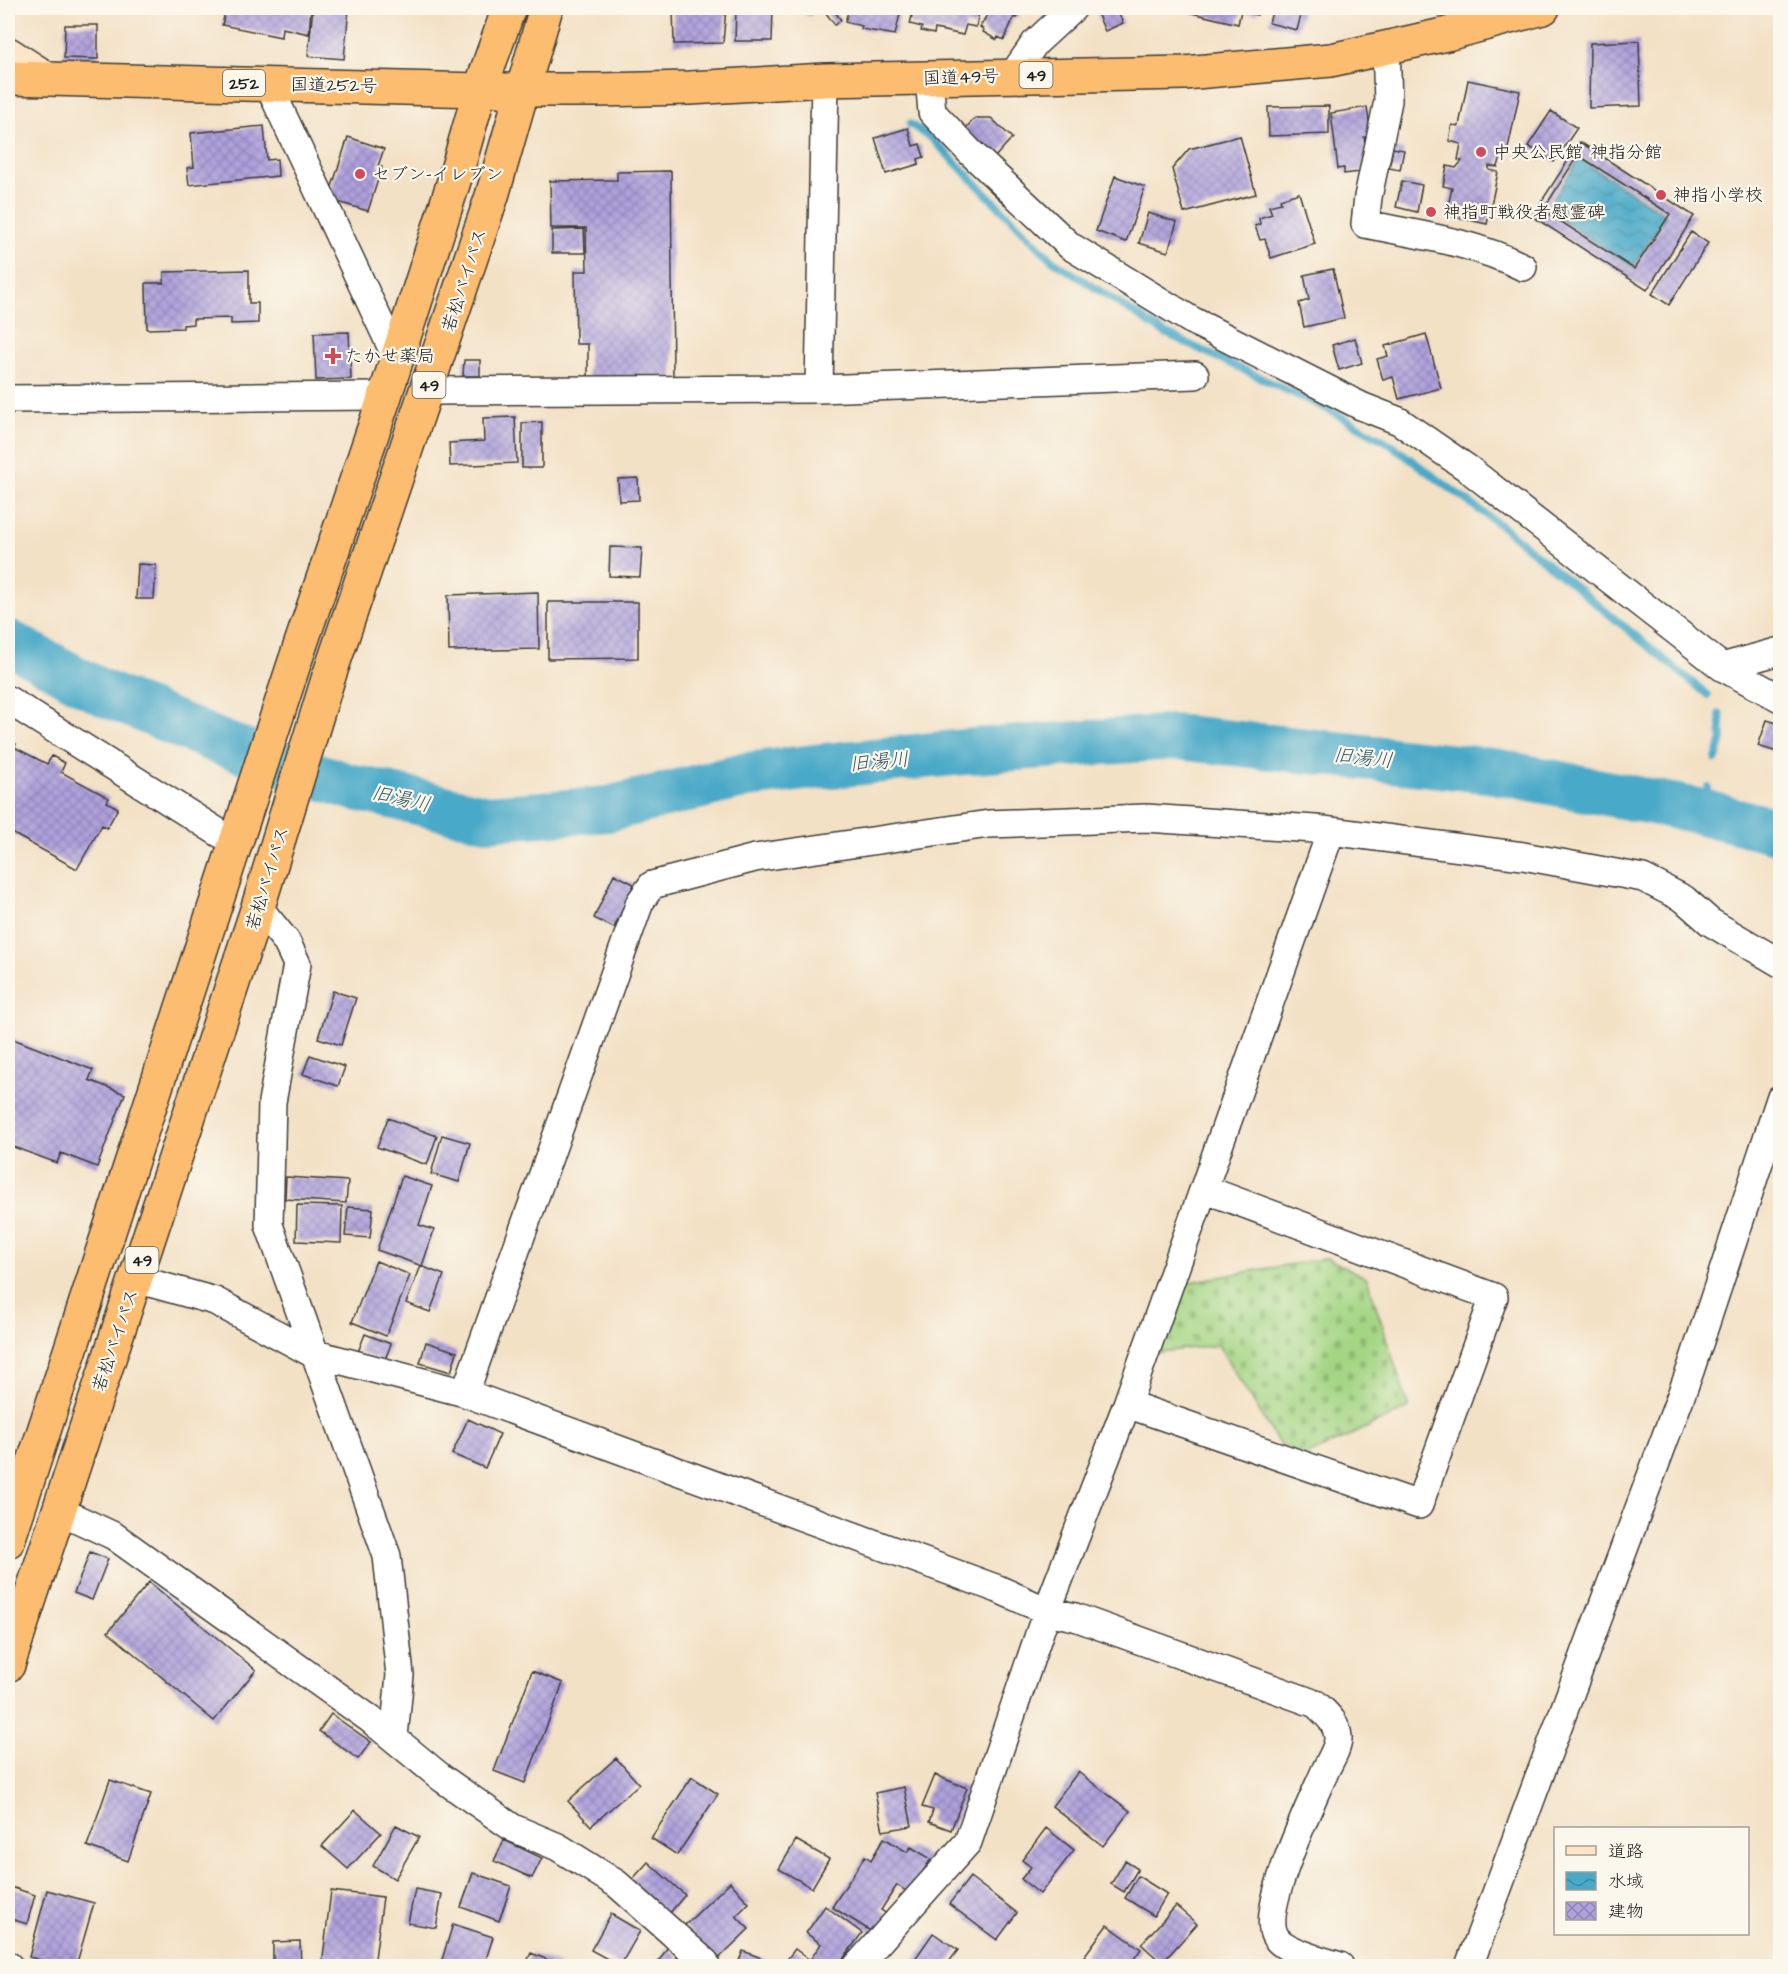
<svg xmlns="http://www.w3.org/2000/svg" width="1788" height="1974" viewBox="0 0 1788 1974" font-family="'Architects Daughter','Klee One',sans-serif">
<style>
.cemetery{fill:url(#cemetery-stones);stroke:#607850;stroke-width:1.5}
.water{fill:url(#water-waves);stroke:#326272;stroke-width:1.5}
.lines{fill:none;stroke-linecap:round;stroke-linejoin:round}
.stream{stroke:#49a9c8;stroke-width:8}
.river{stroke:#49a9c8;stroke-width:46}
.building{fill:url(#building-cross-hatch);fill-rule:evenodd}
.minor-casing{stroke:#3c3a36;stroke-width:30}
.secondary-casing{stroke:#3c3a36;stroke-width:36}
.trunk-casing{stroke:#3c3a36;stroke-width:36}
.minor{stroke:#fff;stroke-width:27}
.secondary{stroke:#fee5c5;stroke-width:33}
.trunk{stroke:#fcbd6f;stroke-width:33}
.poi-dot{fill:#d1495b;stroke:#fbf7ec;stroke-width:2}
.labels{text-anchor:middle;stroke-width:4.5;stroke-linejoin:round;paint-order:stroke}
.shield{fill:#fbf7ec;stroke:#5f5e5a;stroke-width:1.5}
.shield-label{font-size:16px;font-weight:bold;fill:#1c1c1c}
.street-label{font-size:18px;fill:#1c1c1c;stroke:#fbf7ec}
.poi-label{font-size:18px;fill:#1c1c1c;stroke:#fbf7ec;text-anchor:start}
.water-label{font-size:20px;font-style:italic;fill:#305b69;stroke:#fbf7ec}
</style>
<defs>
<pattern id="cemetery-stones" width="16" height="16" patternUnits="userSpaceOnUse" patternTransform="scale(1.5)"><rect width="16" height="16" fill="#a4d584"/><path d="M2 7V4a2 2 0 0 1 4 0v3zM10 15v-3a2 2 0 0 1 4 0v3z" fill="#8db671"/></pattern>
<pattern id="water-waves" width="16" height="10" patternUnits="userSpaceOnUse" patternTransform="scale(1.5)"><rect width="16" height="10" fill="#49a9c8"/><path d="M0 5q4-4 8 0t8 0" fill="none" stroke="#3c89a2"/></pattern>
<pattern id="building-cross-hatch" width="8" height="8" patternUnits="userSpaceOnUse" patternTransform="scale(1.5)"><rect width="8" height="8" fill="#afa1dd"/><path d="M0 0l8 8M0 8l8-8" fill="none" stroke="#8e82b2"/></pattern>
</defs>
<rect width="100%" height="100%" fill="#fbf7ec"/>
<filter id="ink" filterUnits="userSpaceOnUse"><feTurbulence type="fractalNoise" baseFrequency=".0167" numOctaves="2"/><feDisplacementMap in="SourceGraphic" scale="12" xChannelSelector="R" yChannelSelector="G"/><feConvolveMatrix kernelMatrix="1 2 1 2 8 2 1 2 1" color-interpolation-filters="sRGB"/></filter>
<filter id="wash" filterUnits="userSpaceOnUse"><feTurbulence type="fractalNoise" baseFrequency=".008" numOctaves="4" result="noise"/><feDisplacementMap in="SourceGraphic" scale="24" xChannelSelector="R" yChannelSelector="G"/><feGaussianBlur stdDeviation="1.35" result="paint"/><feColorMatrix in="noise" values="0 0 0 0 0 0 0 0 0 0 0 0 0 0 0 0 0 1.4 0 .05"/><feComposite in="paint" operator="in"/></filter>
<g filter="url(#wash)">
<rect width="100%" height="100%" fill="#f3e1c6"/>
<!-- cemetery -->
<path class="cemetery" d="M1327 1258 1367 1278 1409 1408 1306 1456 1279 1444 1218 1345 1151 1353 1178 1284Z"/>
<!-- water -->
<path class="water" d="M1579 158 1667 215 1633 267 1546 210Z"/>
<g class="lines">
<!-- stream -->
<path class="stream" d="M807 8 809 12
M910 124 931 138 1052 260 1163 332 1327 409 1387 442 1500 525 1708 695
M1716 759 1722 739 1720 714
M1701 811 1708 787"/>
<!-- river -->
<path class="river" d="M8 642 101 692 224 744 348 786 487 818 608 809 747 775 823 766 974 751 1176 737 1494 771 1698 811 1780 832"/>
</g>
<g id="blocks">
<!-- building -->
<path class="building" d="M226 8H311L309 34 282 28 281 37 222 25Z
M313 8H349L344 59 308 56Z
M673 8H726L723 43 674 44Z
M736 8H773L772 41H735Z
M822 8H832L841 20 835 25Z
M849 8H893L901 10 895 35 861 29 862 26 845 22Z
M914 8H980L976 27 966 25 963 35 935 29 934 34 921 31 922 27 910 24Z
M991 8H1023L1017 18 1014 17 1004 40 998 37 997 40 983 32 984 30 980 27Z
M1104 8H1116L1123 23 1105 31 1096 11Z
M1171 8H1259L1257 15 1241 11 1238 24Z
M1273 8H1303L1297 30 1269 23Z
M65 25H98V59L64 58Z
M1639 41 1641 106 1589 108 1590 43Z
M1468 80 1520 91 1507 153 1502 152 1498 167 1489 166V170L1498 172 1487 224 1446 215 1452 188 1443 186 1447 166 1456 168 1462 161 1458 160 1461 144 1449 141 1452 125 1459 126Z
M1329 106V134L1269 136 1268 107Z
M1367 107 1371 137H1364L1368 171 1344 174V168L1338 169 1331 113Z
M1551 111 1577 128 1554 162 1528 146Z
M975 118H991L1012 138 994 158 964 130Z
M264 126 267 160 277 159 278 176 189 185 187 168 194 167 191 133Z
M908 128 913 146 920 144 924 157 918 159 919 164 886 174 875 138Z
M1240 136 1256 194 1184 213 1172 169 1189 149Z
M348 137 384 149 378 166 382 167 368 211 328 199Z
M1580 142 1694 216 1647 290 1532 216ZM1578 155 1670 214 1634 269 1543 210Z
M1393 148 1404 150 1400 170 1389 168Z
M671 171 673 377 588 378V344H576L575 271H587L586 228H551L550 181 617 180V172Z
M1115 176 1145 187 1126 242 1096 231Z
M1402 181 1422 185 1417 212 1396 207Z
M1299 193 1315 244 1271 258 1265 239 1260 240 1255 226 1260 224 1259 218 1272 214 1269 206 1281 203 1280 199Z
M1148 213 1177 222 1168 252 1139 243Z
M584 229 585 253H552V230Z
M1691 232 1708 243 1669 305 1652 294Z
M1333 269 1344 318 1304 327 1299 303 1309 300 1304 275Z
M249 270V303H258V323L231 324V318L193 319V324L183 325V328L147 329 146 283H164V272Z
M349 332 351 379 316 380 314 333Z
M1426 334 1441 388 1399 399 1393 377 1383 380 1377 359 1388 356 1385 346Z
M1355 338 1362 363 1339 370 1332 345Z
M464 360H480V376H463Z
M515 417 517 463 450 466 449 443 484 441 483 418Z
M542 422V468H522V423Z
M638 478 639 500 619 501 618 479Z
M610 547 642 548 640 577 609 576Z
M138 564 156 565 154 599H136Z
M538 592 539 649 449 651 448 595Z
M548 602H638V658L548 659Z
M1767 720 1780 724V753L1758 746Z
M8 740 16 744 14 747 47 764 52 756 65 763 61 772 109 798 107 802 118 808 107 828 102 825 77 869 8 831Z
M614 874 634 884 614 928 594 918Z
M333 991 356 998 341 1045 318 1038Z
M8 1037 93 1070 89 1080 125 1094 97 1167 61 1153 57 1163 8 1145Z
M310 1055 345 1067 338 1086 303 1074Z
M388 1118 437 1136 427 1165 377 1147Z
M442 1135 470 1143 459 1182 431 1174Z
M402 1176 432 1186 419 1225 434 1230 422 1266 377 1250Z
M286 1177 348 1181 346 1203 285 1199Z
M297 1205 342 1206 341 1243 296 1241Z
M348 1207 373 1209 370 1238 345 1236Z
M376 1261 410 1275 386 1336 352 1322Z
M421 1266 444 1275 430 1312 406 1303Z
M365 1334 391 1344 384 1362 358 1352Z
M426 1342 457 1352 451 1372 420 1363Z
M468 1419 500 1434 485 1468 452 1454Z
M90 1552 108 1559 92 1600 74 1593Z
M149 1582 256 1670 214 1721 108 1632Z
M532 1671 563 1683 525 1783 494 1771Z
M331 1714 371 1742 358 1759 319 1731Z
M616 1758 639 1784 591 1826 568 1801Z
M1078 1772 1130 1811 1103 1846 1052 1806Z
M935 1775 967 1788 951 1830 929 1822 933 1810 922 1807Z
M692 1777 718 1794 677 1855 651 1838Z
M110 1780 151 1794 128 1861 87 1846Z
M904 1787 912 1826 883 1831 875 1793Z
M355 1810 381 1833 348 1869 322 1846Z
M396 1825 419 1837 395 1879 373 1866Z
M1046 1828 1074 1850 1040 1894 1021 1879 1031 1867 1022 1860Z
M884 1838 907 1852 911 1847 931 1859 909 1893 897 1885 881 1910 890 1916 877 1935 832 1907 865 1856 871 1860Z
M504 1840 542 1858 532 1878 494 1861Z
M796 1840 829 1859 812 1888 779 1869Z
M1125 1861 1138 1869 1124 1892 1111 1884Z
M648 1862 685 1895 668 1915 630 1882Z
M473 1873 511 1886 499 1921 461 1907Z
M1138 1876 1167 1894 1154 1916 1125 1898Z
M970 1877 1017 1913 997 1940 949 1904Z
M730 1882 749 1903 736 1916 749 1929 717 1960 684 1926Z
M8 1886 35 1895 27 1924 8 1918Z
M415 1889 442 1894 436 1928 408 1923Z
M47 1890 94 1903 76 1966H63L29 1957Z
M331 1891 383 1897 374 1966H322Z
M825 1906 862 1933 838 1966H782L795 1949 810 1960 821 1944 806 1933Z
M1176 1906 1197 1924 1162 1963 1141 1944Z
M611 1914 640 1931 620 1966 591 1950Z
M453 1924 493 1937 484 1966H440Z
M1107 1925 1141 1949 1129 1966H1077Z
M933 1933 958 1950 946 1966H910Z
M300 1941 301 1966H273V1942Z
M667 1948 678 1956 672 1966H661L657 1964Z
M743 1951 772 1962 770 1966H737Z
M531 1953 563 1966H525Z"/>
</g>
</g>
<g filter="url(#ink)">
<use href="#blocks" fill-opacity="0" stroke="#3c3a36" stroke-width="1.5"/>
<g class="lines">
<defs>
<path id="minor" d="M1458 8 1483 23
M1386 47 1388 101 1368 197 1365 224C1420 235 1473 242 1523 267
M1012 76 1035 43 1073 8
M929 78 932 112 970 152 1070 246 1191 320 1361 406 1399 421 1467 468 1722 667 1780 698
M268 84 397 359
M819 389 825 80
M427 391 819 389 1195 375
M8 399 385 396
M1722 667 1780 651
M8 700 221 834
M258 907 286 941 297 964 272 1102 269 1225 387 1556 400 1675 394 1737
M136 1279 215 1301 312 1353 465 1393 998 1589 1047 1611 1075 1617 1316 1704C1326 1714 1337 1722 1338 1737 1339 1747 1329 1762 1325 1771 1312 1801 1260 1909 1275 1936 1283 1951 1324 1961 1340 1966
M465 1393 640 902 652 885 755 858 989 824 1146 818 1315 829 1523 856 1643 878 1684 899 1710 922 1780 963
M1127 1404 1419 1505 1494 1297 1204 1189
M58 1510 114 1536 370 1719 443 1779 513 1828 558 1847 617 1884 705 1962 702 1966
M8 1966H9
M857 1966 968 1842 1047 1611 1127 1404 1331 831
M1469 1966 1690 1371 1780 1099"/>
<path id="secondary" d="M8 54 44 77"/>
<path id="trunk" d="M8 78 480 90H597L690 88 825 80 1184 73 1331 60 1447 34 1543 8
M8 1541 293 667 385 396 454 181 480 90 509 8
M8 1665 258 907 328 679 492 196 546 8"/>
</defs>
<!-- minor casing -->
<use href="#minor" class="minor-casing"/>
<!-- secondary casing -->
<use href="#secondary" class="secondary-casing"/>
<!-- trunk casing -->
<use href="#trunk" class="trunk-casing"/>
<!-- minor -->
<use href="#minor" class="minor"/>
<!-- secondary -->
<use href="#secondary" class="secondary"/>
<!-- trunk -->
<use href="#trunk" class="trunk"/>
</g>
</g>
<!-- markers -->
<g class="poi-dot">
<circle cx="1481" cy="152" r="6"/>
<circle cx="360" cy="174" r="6"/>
<circle cx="1661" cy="195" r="6"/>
<circle cx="1431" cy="212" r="6"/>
<path d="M330 347h6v6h6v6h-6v6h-6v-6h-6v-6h6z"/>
</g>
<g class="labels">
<!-- shield labels -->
<g class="shield">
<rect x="1019.5" y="62" width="33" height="26" rx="4.5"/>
<rect x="223" y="70" width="42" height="26" rx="4.5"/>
<rect x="412.5" y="372" width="33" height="26" rx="4.5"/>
<rect x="125.5" y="1247" width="33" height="26" rx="4.5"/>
</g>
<g class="shield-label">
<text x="1036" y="81">49</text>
<text x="244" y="89">252</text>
<text x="429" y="391">49</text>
<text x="142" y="1266">49</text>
</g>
<!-- street labels -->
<g class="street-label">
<text transform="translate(961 77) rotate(-2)" y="6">国道49号</text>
<text transform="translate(334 85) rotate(1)" y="6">国道252号</text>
<text transform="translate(464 280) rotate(-72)" y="6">若松バイパス</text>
<text transform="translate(267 878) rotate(-73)" y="6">若松バイパス</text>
<text transform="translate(115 1340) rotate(-71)" y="6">若松バイパス</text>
</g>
<!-- poi labels -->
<g class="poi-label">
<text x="1493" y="158">中央公民館 神指分館</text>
<text x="372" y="180">セブン-イレブン</text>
<text x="1673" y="201">神指小学校</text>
<text x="1443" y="218">神指町戦役者慰霊碑</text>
<text x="345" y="362">たかせ薬局</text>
</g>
<!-- water labels -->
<g class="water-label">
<text transform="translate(1363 757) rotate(6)" y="7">旧湯川</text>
<text transform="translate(879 761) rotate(-5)" y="7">旧湯川</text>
<text transform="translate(401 798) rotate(13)" y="7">旧湯川</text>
</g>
</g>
<!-- margin -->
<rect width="1788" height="1974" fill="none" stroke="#fbf7ec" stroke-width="30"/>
<!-- legend -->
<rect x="1554" y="1827" width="195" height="108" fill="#fbf7ec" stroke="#a29f99" stroke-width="1.5"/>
<rect x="1566" y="1846" width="30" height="9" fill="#fee5c5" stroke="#a29f99" stroke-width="1.5"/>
<text x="1608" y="1857" font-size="18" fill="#1c1c1c">道路</text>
<rect x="1566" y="1872" width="30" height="18" fill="url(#water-waves)" stroke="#a29f99" stroke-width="1.5"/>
<text x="1608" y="1887" font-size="18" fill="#1c1c1c">水域</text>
<rect x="1566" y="1902" width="30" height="18" fill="url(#building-cross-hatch)" stroke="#a29f99" stroke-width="1.5"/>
<text x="1608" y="1917" font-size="18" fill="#1c1c1c">建物</text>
</svg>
